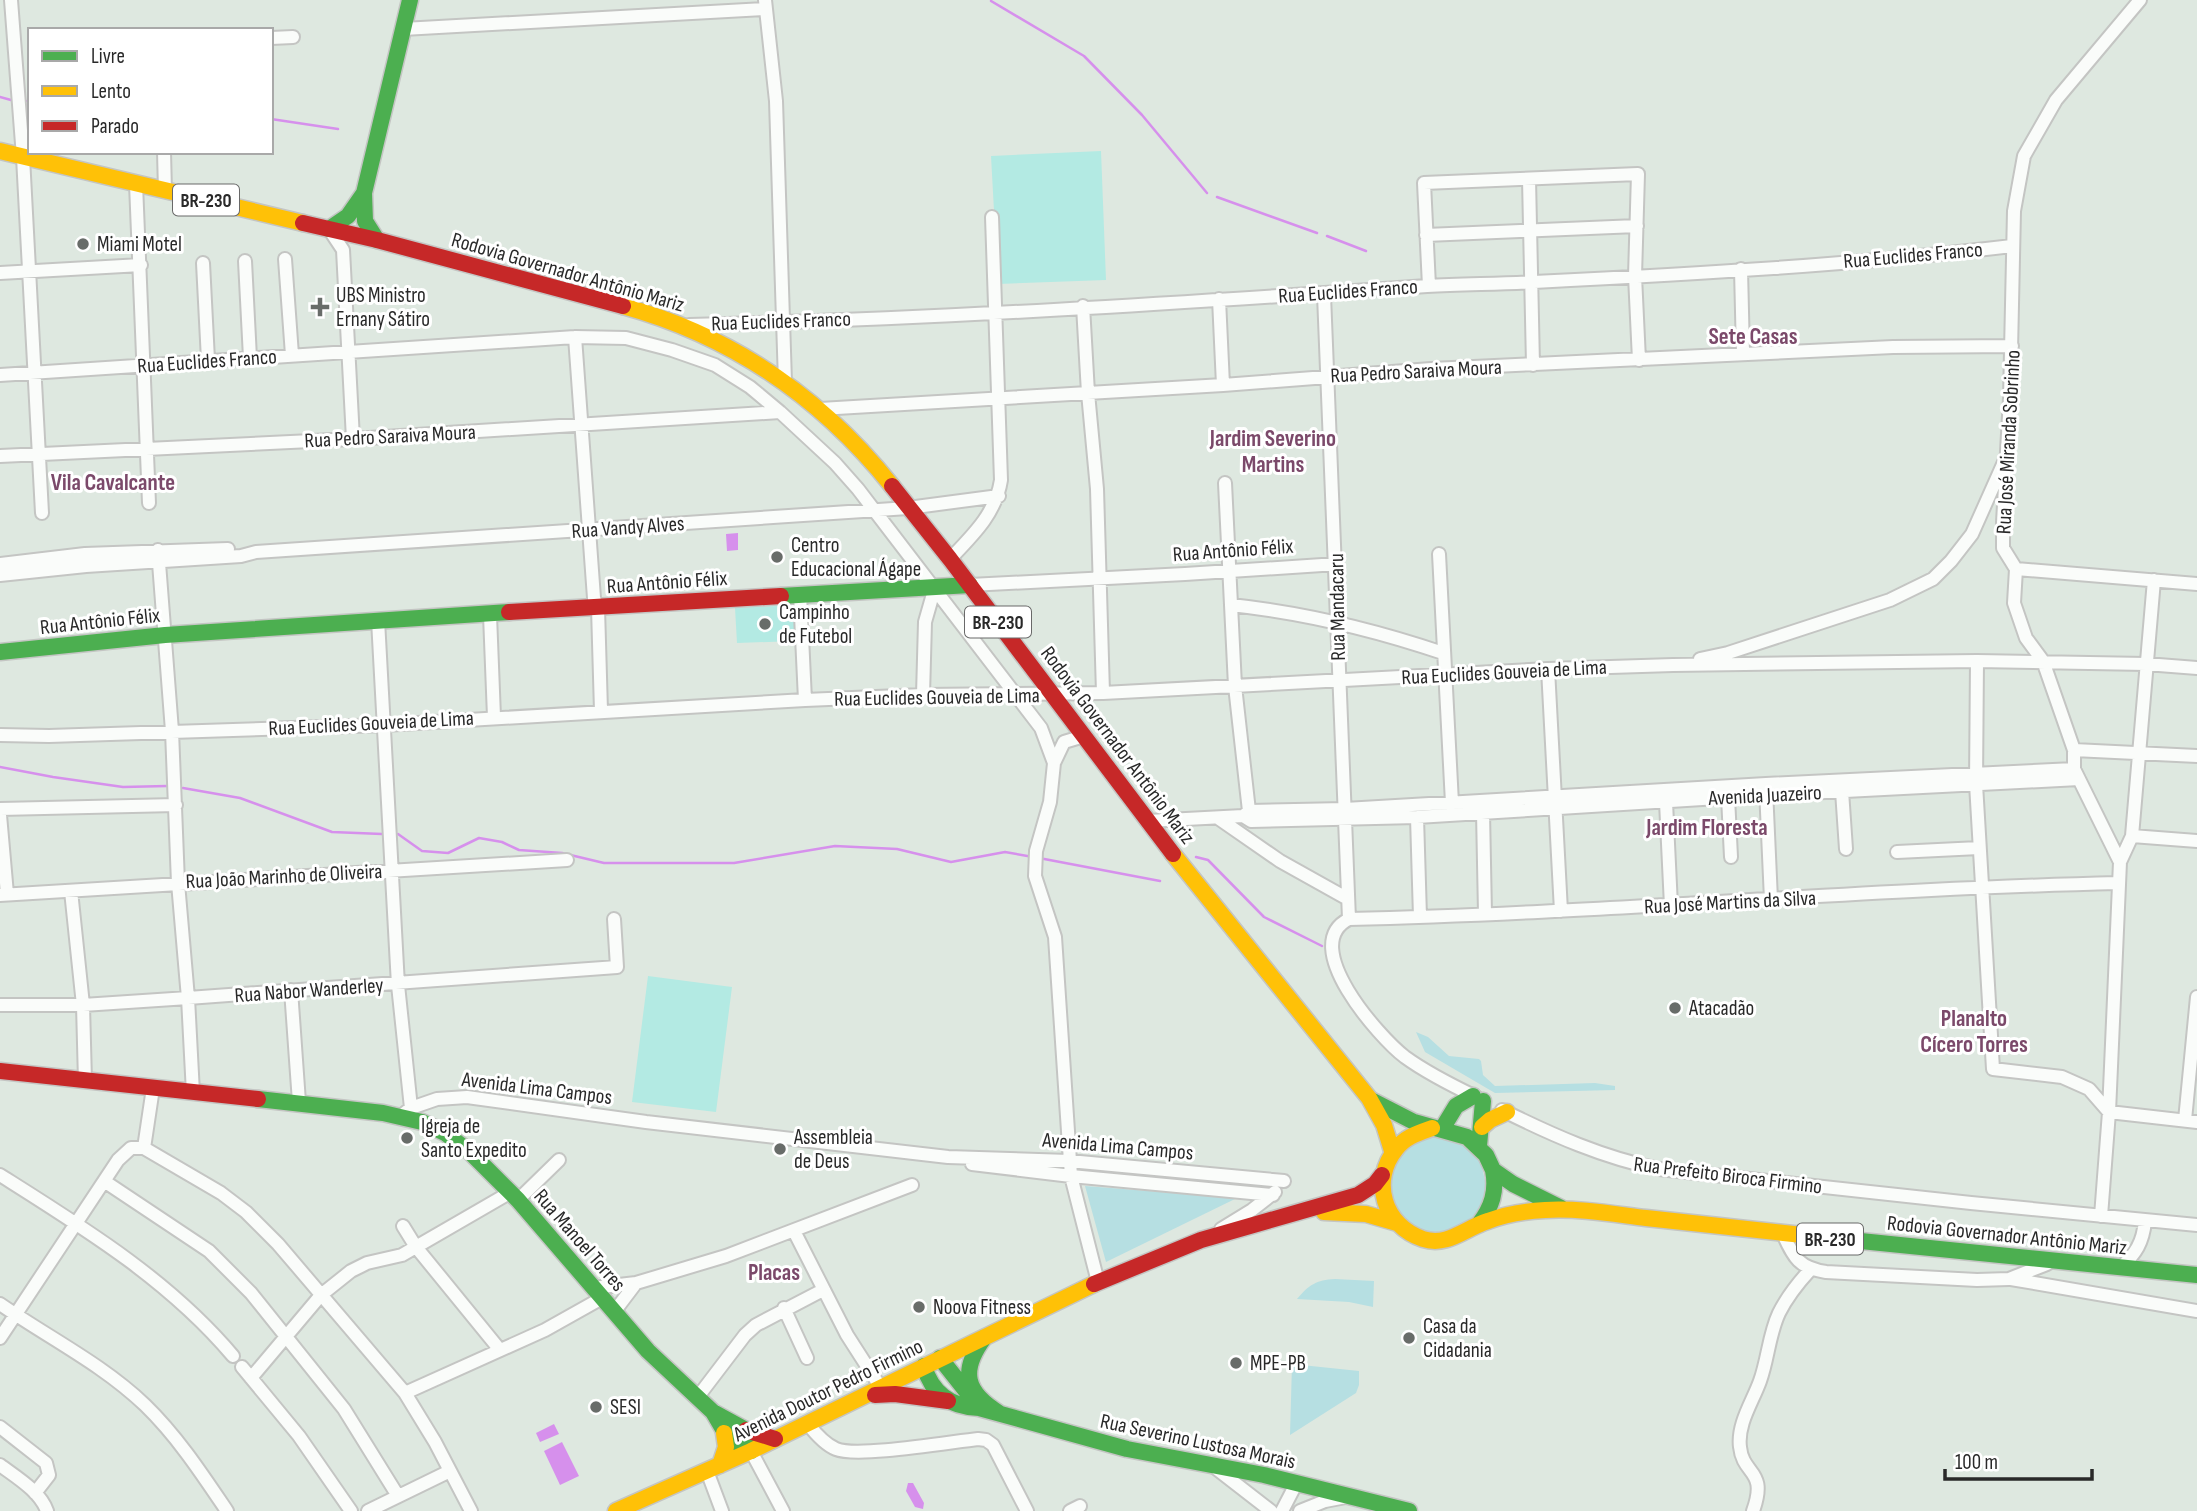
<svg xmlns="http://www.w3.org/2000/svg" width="2197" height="1511" viewBox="0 0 2197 1511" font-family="'Sofia Sans Condensed',sans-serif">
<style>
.green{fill:#b6dfe2}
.pitch{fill:#b3eae3}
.water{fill:#d690ec}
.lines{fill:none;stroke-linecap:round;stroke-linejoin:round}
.stream{stroke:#d690ec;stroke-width:2.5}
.street-casing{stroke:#c4c5c3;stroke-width:16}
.fast-casing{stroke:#c4c5c3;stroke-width:19}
.slow-casing{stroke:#c4c5c3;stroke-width:19}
.jam-casing{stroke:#c4c5c3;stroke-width:19}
.street{stroke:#fafcfa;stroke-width:12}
.fast{stroke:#4caf50;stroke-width:16}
.slow{stroke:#ffc107;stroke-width:16}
.jam{stroke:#c62828;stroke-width:16}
.poi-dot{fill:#686c69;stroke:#fff;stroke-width:2.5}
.labels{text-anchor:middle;stroke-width:6;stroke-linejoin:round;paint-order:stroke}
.shield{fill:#fff;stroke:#696969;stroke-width:2}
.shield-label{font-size:19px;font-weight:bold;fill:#292929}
.poi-label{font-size:21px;fill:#292929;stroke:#fff;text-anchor:start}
.street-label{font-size:21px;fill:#292929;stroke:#fff}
.neighbourhood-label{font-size:23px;font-weight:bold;fill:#7b496a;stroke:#fff}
</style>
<rect width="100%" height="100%" fill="#dee8e0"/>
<!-- green -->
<path class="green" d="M1416 1032 1428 1037 1449 1056 1479 1059 1481 1061 1483 1075 1495 1086 1595 1083 1615 1086V1090L1495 1093 1425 1052Z
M1443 1134 1479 1154 1488 1194 1466 1227 1425 1234 1393 1209 1389 1169 1404 1146Z
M1085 1186 1237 1198 1106 1262Z
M1335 1279 1374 1281 1373 1307 1349 1302 1297 1299C1309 1285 1316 1280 1335 1279Z
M1292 1364 1359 1371V1385L1356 1393 1290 1435Z"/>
<!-- pitch -->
<path class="pitch" d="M1101 151 1106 280 998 284 991 156Z
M794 605 795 641 737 643 735 608Z
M648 976 732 987 716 1112 632 1102Z"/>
<!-- water -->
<path class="water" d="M738 533V550L727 551 726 534Z
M554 1424 559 1434 540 1442 536 1433Z
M562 1442 579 1476 560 1485 544 1451Z
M908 1483H913L924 1503 923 1509 915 1507 906 1491Z"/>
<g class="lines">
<!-- stream -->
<path class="stream" d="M991 1 1084 56 1142 115 1207 193
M0 97 11 100
M27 101H30
M271 119 338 129
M1217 197 1317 233
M1327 236 1366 251
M0 767 53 777 123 787 167 786
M183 788 240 798 332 832 382 834
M398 834 422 851 448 853 479 838 502 842 519 850 562 853 604 863H734L835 846 897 849 951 862 1005 852 1033 857
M1196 857 1208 860 1264 917 1322 946
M1039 858 1160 881"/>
<defs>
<path id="street" d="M11 0 23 157 42 513
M765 0 776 101 785 382
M403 29 766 9
M271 38 293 37
M164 152 165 191
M1529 179 1533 365
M136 184 149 503
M329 229 343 250 353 439
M1426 235 1637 226
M285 259 292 355
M245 261 250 358
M203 263 208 360
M1741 269 1743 354
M0 273 141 265
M1429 286 1424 183 1638 174 1635 276 1639 360
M1324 295 1349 919
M1219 299 1223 385
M1083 306 1088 393 1097 489 1103 693
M689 325C935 319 1182 303 1427 286 1463 284 1498 284 1534 282 1693 274 1854 265 2012 246
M575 337 594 598 598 608 601 711
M0 375 575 337 626 338 672 350 715 365 750 387 780 412 835 463 858 489 1041 728 1054 763 1050 802 1036 851 1035 876 1055 937 1071 1176 1098 1282
M820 409 1223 385 1431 369 1893 347 2012 346
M0 456 353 439 780 412
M1225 483 1235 686 1249 811
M158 550 172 731 178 883 188 998 193 1093
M1439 554 1452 803
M950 559C973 535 996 513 1001 480L992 217
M0 564 85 554 228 549
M2016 569 2197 584
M0 575 86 566 241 556 256 552 908 508 999 496
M970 585 1185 574 1337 564
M800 594 805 700
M1231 605C1306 613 1372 629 1443 653
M490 615 494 717
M378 620 398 985 411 1108
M1700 659 1728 653 1890 600 1933 579 1951 561 1972 534 2005 460
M1977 661 1976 784 1993 1069 2062 1077 2089 1089 2109 1112 2197 1122
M1548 669 1561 911
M923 695 925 622 935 587
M0 735 49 736 384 725 805 700 923 695 1103 693 1548 669 1673 665 1977 661 2146 664 2197 668
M2074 750 2197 756
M1054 763 1064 742 1084 736
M1766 789 1771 900
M1842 791 1846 849
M1728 797 1731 857
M1666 802 1671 906
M0 809 176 805
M1483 812 1485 914
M0 815 7 894
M1243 816 1249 811 1345 809 1766 784 2074 769
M1417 817 1420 917
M1218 818 1280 861 1348 899
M1148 821 1243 816 1251 821 1417 817 1766 795 2079 779
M2132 836 2197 841
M1897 852 1979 848
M2120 862 2074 769V750L2043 661 2026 638 2014 603 2016 569 2003 548V522L2010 398 2014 211 2024 156 2056 100 2140 0
M71 891 83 1005 85 1081
M0 895 567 860
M291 990 299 1102
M0 1005H83L188 998 617 967 614 919
M1476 1097C1451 1085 1427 1073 1405 1057 1379 1037 1297 945 1349 919 1606 913 1862 889 2118 883
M1502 1110C1552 1135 1604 1158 1659 1169L1971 1203 2197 1225
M401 1116 411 1108 437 1099 467 1097 646 1122 948 1157 1069 1161 1284 1181
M2185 1120 2197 997
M144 1148 153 1088
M972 1164 1071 1176 1273 1195
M0 1175C84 1228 169 1280 233 1356
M104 1181 209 1251 251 1293 344 1409 398 1496
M518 1200 559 1160
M2101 1216 2109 1112 2120 862 2132 836 2154 580
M403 1226 416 1247 500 1350
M1221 1229 1252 1210 1275 1192
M794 1231 847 1335 881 1388
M1783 1234C1794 1258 1799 1268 1826 1272L1977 1280 2009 1279 2047 1264
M2120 1268C2136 1254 2143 1242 2145 1221
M2011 1279 2197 1311
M593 1288 636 1283 726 1256 912 1185
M0 1304C49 1338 102 1364 145 1405 177 1436 202 1474 227 1511
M784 1308 807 1358
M614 1312 636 1283
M0 1338 118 1160 131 1148H144L221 1193 246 1212 278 1244 405 1393 435 1442 471 1511
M242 1367 299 1436 351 1511
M251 1378 321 1295 351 1271 367 1263 402 1255 511 1192
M405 1393 545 1330 602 1298
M697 1398 745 1335 756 1325 823 1290
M808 1424C815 1433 824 1444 836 1449 857 1458 950 1442 978 1439L986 1440 993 1445 1027 1511
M0 1427 46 1463 49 1475 35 1493
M751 1451 783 1511
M0 1465C16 1477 40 1491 47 1511
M1213 1466 1271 1511
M707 1471 722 1511
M368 1511 450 1471
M1070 1511 1080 1506
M1282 1511 1296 1484
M1300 1511 1325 1501 1346 1497
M1753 1511C1768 1469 1743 1476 1740 1447 1737 1424 1753 1401 1760 1381 1768 1359 1769 1334 1779 1313 1787 1297 1798 1283 1810 1270"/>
<path id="fast" d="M329 229 348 216 364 193
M377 240 365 221 364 193 410 0
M781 596 970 585
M0 652 165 635 509 612
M258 1099 383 1113 422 1122 445 1133 470 1152 518 1200 648 1351 713 1412 746 1430 750 1439 751 1451 730 1441 713 1412
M1373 1101 1414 1122 1467 1137 1486 1155 1493 1170 1513 1184 1561 1208
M1442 1129 1456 1106 1473 1096
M1479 1146 1483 1101
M1479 1224C1492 1207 1497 1191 1493 1170
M1821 1237 2197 1275
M984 1338C960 1371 965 1392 999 1413
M940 1358 974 1401
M924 1366C932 1394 951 1407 979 1408L1127 1449 1264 1475 1409 1511"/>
<path id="slow" d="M0 151 303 223
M623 306C732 336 821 397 892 486
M1173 854 1369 1098 1384 1125 1392 1151
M1482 1127 1490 1120 1507 1112
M1432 1128C1418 1133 1405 1137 1396 1149 1370 1181 1384 1226 1423 1239 1448 1247 1465 1228 1488 1221 1506 1214 1526 1211 1545 1210 1579 1208 1613 1214 1646 1218 1705 1224 1763 1231 1821 1237
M1324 1212 1366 1214 1397 1223
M720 1465 726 1447 724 1433
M616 1511 751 1451 1094 1284"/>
<path id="jam" d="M303 223 377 240 623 306
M892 486 950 559 1173 854
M509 612 781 596
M0 1071 258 1099
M1094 1284 1201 1240 1358 1195 1375 1184 1382 1175
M875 1395 895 1394 948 1401
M746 1430 775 1439"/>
</defs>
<!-- street casing -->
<use href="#street" class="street-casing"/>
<!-- fast casing -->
<use href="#fast" class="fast-casing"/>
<!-- slow casing -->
<use href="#slow" class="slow-casing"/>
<!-- jam casing -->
<use href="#jam" class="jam-casing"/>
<!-- street -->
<use href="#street" class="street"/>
<!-- fast -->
<use href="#fast" class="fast"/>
<!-- slow -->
<use href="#slow" class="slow"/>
<!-- jam -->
<use href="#jam" class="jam"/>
</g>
<!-- markers -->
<g class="poi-dot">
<circle cx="83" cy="244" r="7"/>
<path d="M316.5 296.5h7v7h7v7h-7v7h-7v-7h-7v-7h7z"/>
<circle cx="777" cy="557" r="7"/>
<circle cx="765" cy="624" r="7"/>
<circle cx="1675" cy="1008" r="7"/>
<circle cx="407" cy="1138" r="7"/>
<circle cx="780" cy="1149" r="7"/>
<circle cx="919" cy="1307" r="7"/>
<circle cx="1409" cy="1338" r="7"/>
<circle cx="1236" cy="1363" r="7"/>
<circle cx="596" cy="1407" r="7"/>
</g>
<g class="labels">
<!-- shield labels -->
<g class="shield">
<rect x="173" y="184.5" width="66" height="31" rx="5"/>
<rect x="965" y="606.5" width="66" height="31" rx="5"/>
<rect x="1797" y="1223.5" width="66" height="31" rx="5"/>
</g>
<g class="shield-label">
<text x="206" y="207">BR-230</text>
<text x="998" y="629">BR-230</text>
<text x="1830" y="1246">BR-230</text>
</g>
<!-- poi labels -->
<g class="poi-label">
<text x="97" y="251">Miami Motel</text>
<text x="336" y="302">UBS Ministro<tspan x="336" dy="24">Ernany Sátiro</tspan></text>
<text x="791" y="552">Centro<tspan x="791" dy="24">Educacional Ágape</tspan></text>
<text x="779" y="619">Campinho<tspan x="779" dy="24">de Futebol</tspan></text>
<text x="1689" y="1015">Atacadão</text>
<text x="421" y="1133">Igreja de<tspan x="421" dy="24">Santo Expedito</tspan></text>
<text x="794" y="1144">Assembleia<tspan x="794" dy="24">de Deus</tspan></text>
<text x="933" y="1314">Noova Fitness</text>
<text x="1423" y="1333">Casa da<tspan x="1423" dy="24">Cidadania</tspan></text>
<text x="1250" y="1370">MPE-PB</text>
<text x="610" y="1414">SESI</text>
</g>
<!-- street labels -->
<g class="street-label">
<text transform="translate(1913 255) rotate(-5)" y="7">Rua Euclides Franco</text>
<text transform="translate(568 272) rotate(16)" y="7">Rodovia Governador Antônio Mariz</text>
<text transform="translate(1348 291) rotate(-4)" y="7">Rua Euclides Franco</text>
<text transform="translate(781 321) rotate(-2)" y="7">Rua Euclides Franco</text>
<text transform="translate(207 361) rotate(-4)" y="7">Rua Euclides Franco</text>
<text transform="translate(1416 371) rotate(-3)" y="7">Rua Pedro Saraiva Moura</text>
<text transform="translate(390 436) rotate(-3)" y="7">Rua Pedro Saraiva Moura</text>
<text transform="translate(2008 442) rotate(-87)" y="7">Rua José Miranda Sobrinho</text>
<text transform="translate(628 527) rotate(-4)" y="7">Rua Vandy Alves</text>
<text transform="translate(1233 550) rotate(-4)" y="7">Rua Antônio Félix</text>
<text transform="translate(667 582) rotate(-4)" y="7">Rua Antônio Félix</text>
<text transform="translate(1337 607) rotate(-91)" y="7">Rua Mandacaru</text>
<text transform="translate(100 621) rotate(-6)" y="7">Rua Antônio Félix</text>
<text transform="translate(1504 672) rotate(-3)" y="7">Rua Euclides Gouveia de Lima</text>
<text transform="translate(937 697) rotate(-1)" y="7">Rua Euclides Gouveia de Lima</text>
<text transform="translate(371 723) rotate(-3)" y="7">Rua Euclides Gouveia de Lima</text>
<text transform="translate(1118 745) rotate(53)" y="7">Rodovia Governador Antônio Mariz</text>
<text transform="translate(1765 795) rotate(-3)" y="7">Avenida Juazeiro</text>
<text transform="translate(284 876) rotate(-3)" y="7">Rua João Marinho de Oliveira</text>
<text transform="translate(1730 902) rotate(-3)" y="7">Rua José Martins da Silva</text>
<text transform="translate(309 990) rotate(-4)" y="7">Rua Nabor Wanderley</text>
<text transform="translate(537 1088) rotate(7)" y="7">Avenida Lima Campos</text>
<text transform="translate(1118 1146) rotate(5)" y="7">Avenida Lima Campos</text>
<text transform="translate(1728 1175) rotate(7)" y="7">Rua Prefeito Biroca Firmino</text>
<text transform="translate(2007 1235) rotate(6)" y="7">Rodovia Governador Antônio Mariz</text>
<text transform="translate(580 1240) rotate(49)" y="7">Rua Manoel Torres</text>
<text transform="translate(828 1390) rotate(-26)" y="7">Avenida Doutor Pedro Firmino</text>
<text transform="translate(1198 1441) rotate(12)" y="7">Rua Severino Lustosa Morais</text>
</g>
<!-- neighbourhood labels -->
<g class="neighbourhood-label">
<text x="1753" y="344">Sete Casas</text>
<text x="1273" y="446">Jardim Severino<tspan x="1273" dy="26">Martins</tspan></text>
<text x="113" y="490">Vila Cavalcante</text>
<text x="1707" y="835">Jardim Floresta</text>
<text x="1974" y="1026">Planalto<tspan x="1974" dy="26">Cícero Torres</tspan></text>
<text x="774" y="1280">Placas</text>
</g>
</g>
<!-- legend -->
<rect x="28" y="28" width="245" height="126" fill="#ffffff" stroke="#a9a9a9" stroke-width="2"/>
<rect x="42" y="51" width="35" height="10" fill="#4caf50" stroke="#a9a9a9" stroke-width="2"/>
<text x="91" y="63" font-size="21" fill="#292929">Livre</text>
<rect x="42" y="86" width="35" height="10" fill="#ffc107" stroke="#a9a9a9" stroke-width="2"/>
<text x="91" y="98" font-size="21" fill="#292929">Lento</text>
<rect x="42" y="121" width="35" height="10" fill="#c62828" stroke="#a9a9a9" stroke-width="2"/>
<text x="91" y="133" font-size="21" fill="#292929">Parado</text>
<!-- scale -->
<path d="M1945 1469v10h147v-10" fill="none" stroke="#292929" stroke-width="3.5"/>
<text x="1955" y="1469" font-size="21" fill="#292929" stroke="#ffffff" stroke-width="5" paint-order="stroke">100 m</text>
</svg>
